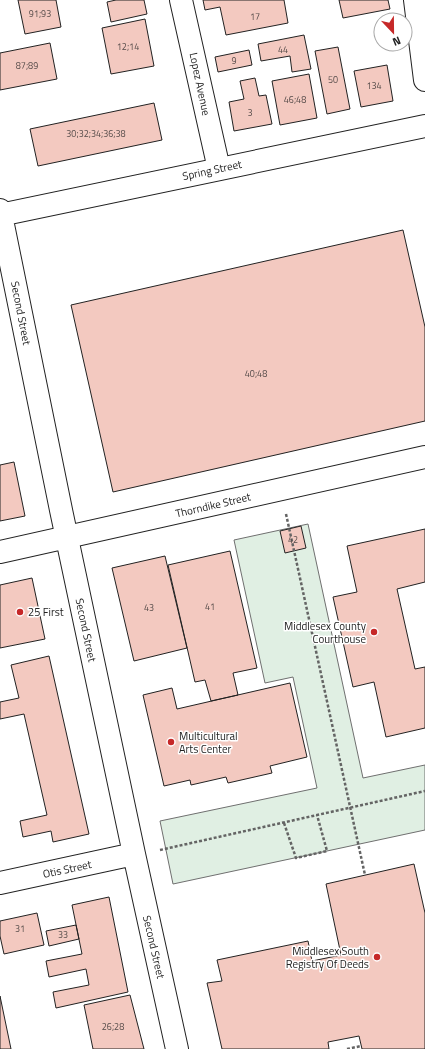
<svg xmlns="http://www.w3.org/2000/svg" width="425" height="1049" viewBox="0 0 425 1049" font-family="'Titillium Web',sans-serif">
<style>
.green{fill:#e0efe3;stroke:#6f6f6f}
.building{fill:#f3c9c0;stroke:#222}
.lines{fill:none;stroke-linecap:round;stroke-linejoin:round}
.minor-casing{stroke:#222;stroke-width:24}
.secondary-casing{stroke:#222;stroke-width:24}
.path{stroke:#646464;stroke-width:2.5;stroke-dasharray:3 2;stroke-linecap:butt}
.minor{stroke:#fff;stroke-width:22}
.secondary{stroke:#fff;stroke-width:22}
.poi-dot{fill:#c62828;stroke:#fff;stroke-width:1.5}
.labels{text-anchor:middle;stroke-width:3;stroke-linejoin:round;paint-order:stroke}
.number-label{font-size:9px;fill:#564c4a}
.street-label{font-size:11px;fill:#222;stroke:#fff}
.poi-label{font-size:11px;fill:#222;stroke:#fff;text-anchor:start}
</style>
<rect width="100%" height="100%" fill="#fff"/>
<!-- green -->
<path class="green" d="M308 524 363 778 425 765V830L173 884 160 821 317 788 293 677 265 683 234 540Z"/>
<!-- building -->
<path class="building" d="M18 0H56L61 27 25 34Z
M116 0H144L147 14 111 22 107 2Z
M203 0H284L288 23 226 35 220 7 205 10Z
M339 0H388L390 9 343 18Z
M145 19 154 66 111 74 102 28Z
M304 35 311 69 292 72 290 56 261 61 258 44Z
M50 43 57 79 0 90V53Z
M338 47 350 109 327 114 315 51Z
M249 50 252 65 218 72 215 57Z
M387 65 393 101 361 107 354 71Z
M309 74 317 118 280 125 272 81Z
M255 78 259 96 266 95 272 124 234 131 229 102 244 99 240 81Z
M154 103 162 140 38 166 30 129Z
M403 230 425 327V421L113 492 71 305Z
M14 462 25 516 0 521V465Z
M301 526 306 548 285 553 280 531Z
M425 529V582L397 589 415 669 425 667V728L386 737 374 682 353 687 333 597 357 592 347 546Z
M230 551 257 668 233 673 238 695 211 701 205 680 195 682 168 565Z
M165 556 187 648 134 661 112 568Z
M32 578 45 639 0 648V585Z
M49 656 89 834 53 842 51 831 23 837 20 821 47 815 24 714 0 719V702L19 698 11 665Z
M290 683 307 757 270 766 272 773 228 783 226 777 191 785 190 780 164 786 143 695 172 688 177 709Z
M414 864 425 913V1049H362L359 1036 328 1042 329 1049H222L207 983 222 981 217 960 308 941 312 961 341 955 326 884Z
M109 897 128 992 56 1008 53 992 89 985 86 969 49 977 46 961 82 954 72 905Z
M37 913 44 945 4 954 0 936V921Z
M76 925 79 939 49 946 46 931Z
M130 995 144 1049H93L84 1005Z
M0 996 11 1049H0Z"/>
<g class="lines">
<defs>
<path id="minor" d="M181 0 219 169
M0 210 61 510 134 854 177 1049
M0 215 425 126
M0 552 425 457
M0 883 134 854"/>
<path id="secondary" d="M415 0 425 80"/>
</defs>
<!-- minor casing -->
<use href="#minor" class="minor-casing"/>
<!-- secondary casing -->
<use href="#secondary" class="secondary-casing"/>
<!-- path -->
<path class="path" d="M286 514 365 875
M284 823 296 858 327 851 317 815
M160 850 425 791
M347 1049 361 1046"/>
<!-- minor -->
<use href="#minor" class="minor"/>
<!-- secondary -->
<use href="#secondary" class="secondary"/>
</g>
<!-- markers -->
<g class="poi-dot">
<circle cx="20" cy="612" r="4"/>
<circle cx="374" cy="632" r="4"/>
<circle cx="171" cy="742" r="4"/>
<circle cx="377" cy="957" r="4"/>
</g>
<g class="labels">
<!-- number labels -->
<g class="number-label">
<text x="40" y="17">91;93</text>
<text x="255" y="20">17</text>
<text x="128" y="50">12;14</text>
<text x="283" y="53">44</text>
<text x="234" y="64">9</text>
<text x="27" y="69">87;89</text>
<text x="333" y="83">50</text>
<text x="374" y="89">134</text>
<text x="295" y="103">46;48</text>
<text x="250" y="116">3</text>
<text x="96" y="137">30;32;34;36;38</text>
<text x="256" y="377">40;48</text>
<text x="293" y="543">42</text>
<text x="210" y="610">41</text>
<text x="149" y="611">43</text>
<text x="20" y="932">31</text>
<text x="63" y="938">33</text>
<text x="113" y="1030">26;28</text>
</g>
<!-- street labels -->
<g class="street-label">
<text transform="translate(200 84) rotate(78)" y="4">Lopez Avenue</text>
<text transform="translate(212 170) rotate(-12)" y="4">Spring Street</text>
<text transform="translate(21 313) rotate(79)" y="4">Second Street</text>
<text transform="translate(213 505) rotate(-13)" y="4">Thorndike Street</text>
<text transform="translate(86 630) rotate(78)" y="4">Second Street</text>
<text transform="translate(67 869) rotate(-12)" y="4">Otis Street</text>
<text transform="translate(154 947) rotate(77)" y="4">Second Street</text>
</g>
<!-- poi labels -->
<g class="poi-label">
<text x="28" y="616">25 First</text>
<text x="366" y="630" text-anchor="end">Middlesex County<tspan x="366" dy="13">Courthouse</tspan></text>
<text x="179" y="740">Multicultural<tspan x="179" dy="13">Arts Center</tspan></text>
<text x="369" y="955" text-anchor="end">Middlesex South<tspan x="369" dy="13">Registry Of Deeds</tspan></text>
</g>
</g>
<!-- north arrow -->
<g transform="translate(393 32) rotate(158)"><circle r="19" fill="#ffffff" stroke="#a7a7a7"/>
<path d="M0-3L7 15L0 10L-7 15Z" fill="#c62828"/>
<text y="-6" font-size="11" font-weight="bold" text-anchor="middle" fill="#222222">N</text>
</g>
</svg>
